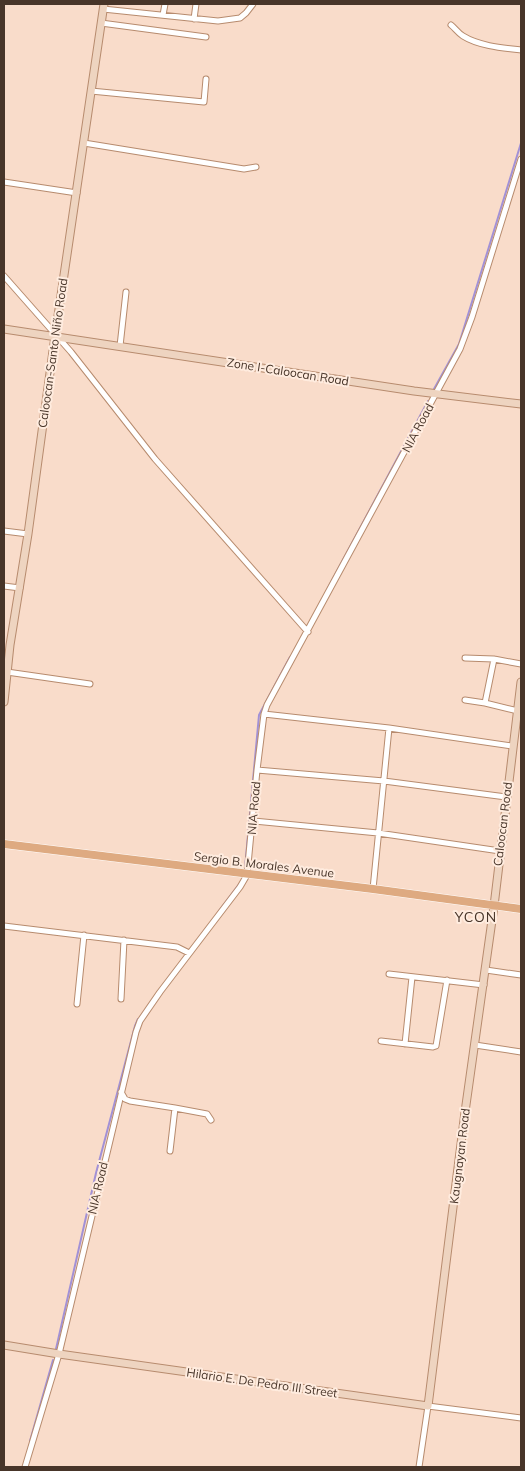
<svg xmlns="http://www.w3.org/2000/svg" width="525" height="1471" viewBox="0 0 525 1471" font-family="Mulish,sans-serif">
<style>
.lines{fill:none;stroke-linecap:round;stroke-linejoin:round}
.stream{stroke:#a291d6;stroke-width:2}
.street-casing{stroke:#b78b6e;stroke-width:7}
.secondary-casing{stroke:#b78b6e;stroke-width:9}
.primary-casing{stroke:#fff;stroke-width:9}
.street{stroke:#fff;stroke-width:5}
.secondary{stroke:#eed4c0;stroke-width:7}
.primary{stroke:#deaa81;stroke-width:8}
.labels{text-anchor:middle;stroke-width:4;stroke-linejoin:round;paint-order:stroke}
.street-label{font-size:12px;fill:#483529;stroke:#ffecdf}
.neighbourhood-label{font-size:14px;letter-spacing:1px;fill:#483529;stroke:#ffecdf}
</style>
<rect width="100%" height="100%" fill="#f9dcca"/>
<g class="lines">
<!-- stream -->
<path class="stream" d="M434 389 459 344 521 143
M328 588 428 401
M245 868 259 715 290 657
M219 911 240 883
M56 1349 96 1173 135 1026 138 1019
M30 1441 53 1360"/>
<defs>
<path id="street" d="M103 9 218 21 240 18 246 13 253 4
M163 15 165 4
M194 19 196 4
M101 23 206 37
M451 25C455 28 458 33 463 36 479 46 503 48 521 50
M91 91 204 102 206 79
M84 143 244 169 256 167
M4 182 77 193
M4 276 71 352 155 459 308 632
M120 346 126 292
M4 531 28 534
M4 586 20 588
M465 658 494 659 521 664
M494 659 485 703 518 711
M7 672 90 684
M465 700 485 703
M264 714 389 728 512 746
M257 770 384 781 506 797
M253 821 378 833 500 851
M373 889 389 728
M4 926 177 947 189 953
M486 970 521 975
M389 974 484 985
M121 999 124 940
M77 1004 84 935
M381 1041 433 1047 436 1046 447 980
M405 1044 412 977
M475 1045 521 1052
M121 1092 125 1099 130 1101 175 1108 170 1151
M175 1108 207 1114 211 1120
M25 1467 59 1354 136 1032 140 1021 160 992 240 887 247 875 257 770 264 714 267 705 460 349 472 317 521 159
M419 1467 428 1406 521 1418"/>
<path id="secondary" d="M4 329 414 391 521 404
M4 702 10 645 28 534 55 336 104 4
M4 1345 59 1354 428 1406 465 1112 494 906 521 682"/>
<path id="primary" d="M4 844 373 889 521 909"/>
</defs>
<!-- street casing -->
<use href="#street" class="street-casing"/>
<!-- secondary casing -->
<use href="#secondary" class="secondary-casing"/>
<!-- primary casing -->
<use href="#primary" class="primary-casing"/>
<!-- street -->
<use href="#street" class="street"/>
<!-- secondary -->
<use href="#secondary" class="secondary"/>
<!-- primary -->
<use href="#primary" class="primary"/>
</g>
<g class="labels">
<!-- street labels -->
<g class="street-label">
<text transform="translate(53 353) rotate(-82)" y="4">Caloocan-Santo Niño Road</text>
<text transform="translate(288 372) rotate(9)" y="4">Zone I-Caloocan Road</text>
<text transform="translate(418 428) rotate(-62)" y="4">NIA Road</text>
<text transform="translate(254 808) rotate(-85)" y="4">NIA Road</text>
<text transform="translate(503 824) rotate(-83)" y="4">Caloocan Road</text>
<text transform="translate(264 865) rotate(7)" y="4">Sergio B. Morales Avenue</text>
<text transform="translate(460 1156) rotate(-83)" y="4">Kaugnayan Road</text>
<text transform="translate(98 1188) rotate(-77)" y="4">NIA Road</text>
<text transform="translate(262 1383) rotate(8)" y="4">Hilario E. De Pedro III Street</text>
</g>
<!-- neighbourhood labels -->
<g class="neighbourhood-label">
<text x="476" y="922">YCON</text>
</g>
</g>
<!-- border -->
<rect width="525" height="1471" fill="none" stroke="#483529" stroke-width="10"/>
</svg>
